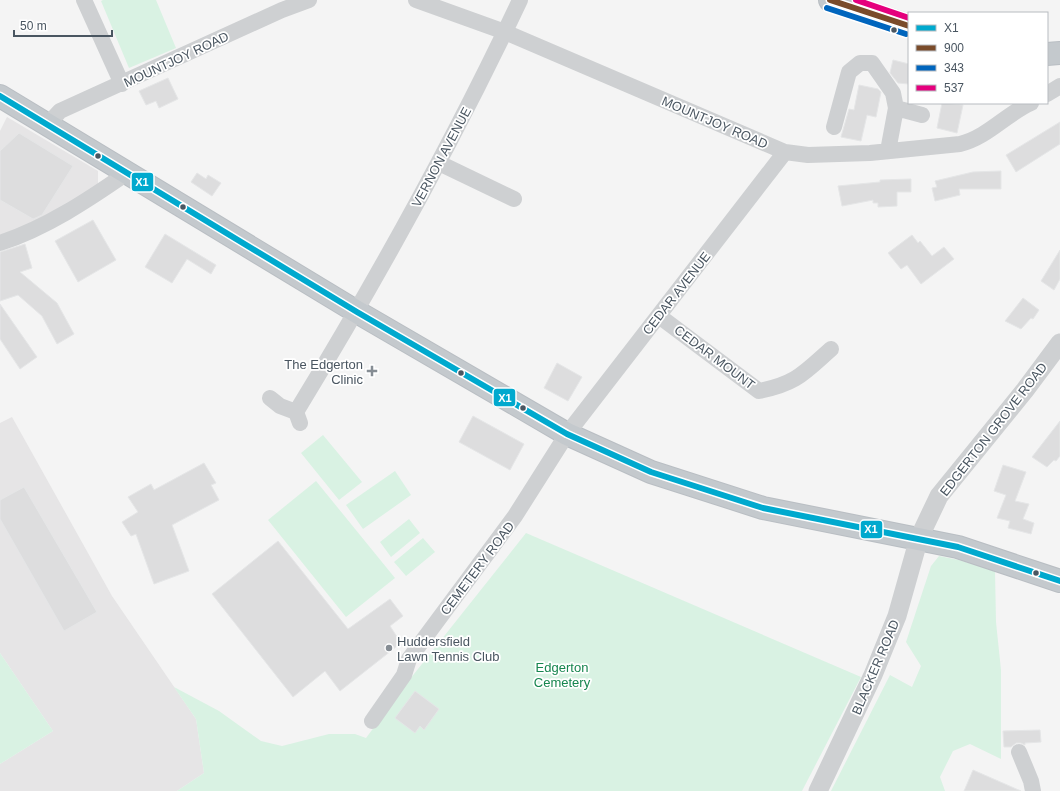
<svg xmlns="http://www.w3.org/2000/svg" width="1060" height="791" viewBox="0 0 1060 791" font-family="Helvetica,sans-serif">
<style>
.education{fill:#e6e5e6}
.green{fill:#d9f2e3}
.building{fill:#ddddde;stroke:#e5e6e7}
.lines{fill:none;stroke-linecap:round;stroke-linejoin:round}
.trunk-casing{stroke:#b9bec3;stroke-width:24}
.minor{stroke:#ced0d2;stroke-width:16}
.tertiary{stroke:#ced0d2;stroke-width:19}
.trunk{stroke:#c4c9cd;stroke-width:22}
.bus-1-casing{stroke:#fff;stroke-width:9}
.bus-2-casing{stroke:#fff;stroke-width:9}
.bus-3-casing{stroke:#fff;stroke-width:9}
.bus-4-casing{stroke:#fff;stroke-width:9}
.bus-1{stroke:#00a9ce;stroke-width:6}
.bus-2{stroke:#7a4b2a;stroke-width:6}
.bus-3{stroke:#0065bd;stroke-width:6}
.bus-4{stroke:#e5007d;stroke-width:6}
.bus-dot{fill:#4a5661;stroke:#fff;stroke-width:1.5}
.poi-dot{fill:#868d94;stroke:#fff;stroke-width:1.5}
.labels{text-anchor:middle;stroke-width:3.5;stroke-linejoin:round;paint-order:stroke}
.street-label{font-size:13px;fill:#4a5661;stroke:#fff}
.poi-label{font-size:13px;fill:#4a5661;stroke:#fff;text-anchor:end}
.park-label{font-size:13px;fill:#17864f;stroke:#fff}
.line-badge{stroke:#fff;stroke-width:1.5}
.badge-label{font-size:11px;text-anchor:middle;font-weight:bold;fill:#fff}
</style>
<rect width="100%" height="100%" fill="#f4f4f4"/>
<!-- education -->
<path class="education" d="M7 117 98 171V185L87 194 0 239V131Z
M12 417 112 596 196 719 204 773 177 791H0V764L53 731 0 653V423Z"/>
<!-- green -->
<path class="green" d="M103 0H156L176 48 129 68 101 1Z
M323 435 362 482 339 500 301 453Z
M395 471 411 495 363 529 346 505Z
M316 481 395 578 346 617 268 520Z
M409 519 420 533 391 557 380 542Z
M526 533 861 677 802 791H177L204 773 196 719 174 687 219 711 261 741 282 746 329 734H355L366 738 410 679Z
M423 538 435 552 406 576 394 562Z
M939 556 959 560 995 571 996 622 1001 670V759L970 744 953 751 940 777 945 791H831L890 675 912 687 921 666 906 642 931 566Z
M0 653 53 731 0 764Z"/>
<!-- building -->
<path class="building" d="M893 60 909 64V84L898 83 890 73Z
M168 78 178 99 159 108 156 101 146 105 139 91Z
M859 85 878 89 881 92 876 117 867 115 861 141 841 137 849 109 854 110Z
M942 103 963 105 957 133 937 128Z
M1060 122V144L1016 172 1006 155Z
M19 133 73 166 42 215 33 219 0 200V151Z
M1001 171V189H959L960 195 935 201 932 188 937 187 935 181 973 172Z
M197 173 206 179 208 175 221 183 212 196 191 182Z
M911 179V192H897V206L878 207V203H873V200L842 206 838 186 880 182V180Z
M93 220 116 260 78 282 55 241Z
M165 234 216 265 211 274 187 259 172 283 145 267Z
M912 235 918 243 920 241 932 256 944 247 954 259 921 284 907 265 901 269 888 253Z
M25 244 32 268 20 272 57 303 74 334 57 344 42 316 18 295 0 301V252Z
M1060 250V279L1054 290 1041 281Z
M1023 298 1039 310 1033 319 1031 318 1021 329 1005 321Z
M0 304 37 357 20 369 0 339Z
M557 363 582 377 568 401 544 388Z
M473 416 524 444 510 470 459 442Z
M1060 421V456L1056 461 1054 460 1047 467 1032 457Z
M204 463 216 483 211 485 219 500 172 525 189 571 154 584 136 534 131 536 122 522 138 512 128 497 151 484 154 490Z
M1003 465 1026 472 1015 501 1029 504 1023 519 1034 523 1031 534 1008 528 1010 521 997 518 1006 495 994 491Z
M24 487 97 612 64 631 0 519V500Z
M278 541 348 629 390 599 403 616 390 626 401 643 340 691 325 671 293 697 212 594Z
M415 691 439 709 424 730 420 726 415 733 395 718Z
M1040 730 1041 742 1025 743V745L1021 743H1016L1011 747H1004L1003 731Z
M973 770 1021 791H964Z"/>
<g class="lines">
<defs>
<path id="trunk" d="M830 0 909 26
M1047 54 1060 53
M0 96 357 312 567 434 651 472 763 508 958 547 1060 581"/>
</defs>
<!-- trunk casing -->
<use href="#trunk" class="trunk-casing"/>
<!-- minor -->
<path class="minor" d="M84 0 122 84
M416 0 505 32 785 152 808 155 870 153 960 144C988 137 1006 114 1031 103
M1047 94 1060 86
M896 108 922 115
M47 125 60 111 282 10 309 0
M834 127 849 72 860 63H872L893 93 896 108 888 151
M439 163 514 199
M0 243C46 228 88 200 127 173
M659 316 759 391C796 384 804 373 831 349
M270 398 280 406 296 412 300 423
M296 412C377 279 453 142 520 0
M372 721 404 675 409 659 515 516 567 434 785 152
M1019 752 1031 781 1033 791"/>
<!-- tertiary -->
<path class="tertiary" d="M818 791 873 675 897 616 919 538 939 496 1025 390 1060 343"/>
<!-- trunk -->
<use href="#trunk" class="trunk"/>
<defs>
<path id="bus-1" d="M0 96 357 312 567 434 651 472 763 508 958 547 1060 581"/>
<path id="bus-2" d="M830 0 909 26"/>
<path id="bus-3" d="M827 8 906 34"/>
<path id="bus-4" d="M856 0 909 18"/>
</defs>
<!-- bus-1 casing -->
<use href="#bus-1" class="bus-1-casing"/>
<!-- bus-2 casing -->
<use href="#bus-2" class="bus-2-casing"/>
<!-- bus-3 casing -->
<use href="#bus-3" class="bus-3-casing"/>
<!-- bus-4 casing -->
<use href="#bus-4" class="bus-4-casing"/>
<!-- bus-1 -->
<use href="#bus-1" class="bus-1"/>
<!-- bus-2 -->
<use href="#bus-2" class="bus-2"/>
<!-- bus-3 -->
<use href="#bus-3" class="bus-3"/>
<!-- bus-4 -->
<use href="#bus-4" class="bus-4"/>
</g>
<!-- markers -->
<g class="bus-dot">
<circle cx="894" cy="30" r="3.5"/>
<circle cx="98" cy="156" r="3.5"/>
<circle cx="183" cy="207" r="3.5"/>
<circle cx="461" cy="373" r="3.5"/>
<circle cx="523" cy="408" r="3.5"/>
<circle cx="1036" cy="573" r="3.5"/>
</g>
<g class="poi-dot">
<path d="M370 365h4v4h4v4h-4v4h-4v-4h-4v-4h4z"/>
<circle cx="389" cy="648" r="4"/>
</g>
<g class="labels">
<!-- street labels -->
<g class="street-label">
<text transform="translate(176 59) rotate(-25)" y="5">MOUNTJOY ROAD</text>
<text transform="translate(715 122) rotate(23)" y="5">MOUNTJOY ROAD</text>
<text transform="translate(441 157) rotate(-62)" y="5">VERNON AVENUE</text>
<text transform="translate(676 293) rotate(-52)" y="5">CEDAR AVENUE</text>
<text transform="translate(715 357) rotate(37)" y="5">CEDAR MOUNT</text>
<text transform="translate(993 429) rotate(-52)" y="5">EDGERTON GROVE ROAD</text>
<text transform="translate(477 568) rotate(-53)" y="5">CEMETERY ROAD</text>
<text transform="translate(875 667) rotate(-67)" y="5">BLACKER ROAD</text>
</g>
<!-- poi labels -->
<g class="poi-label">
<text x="363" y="369">The Edgerton<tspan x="363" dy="15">Clinic</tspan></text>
<text x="397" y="646" text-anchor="start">Huddersfield<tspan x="397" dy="15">Lawn Tennis Club</tspan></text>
</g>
<!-- park labels -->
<g class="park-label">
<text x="562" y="672">Edgerton<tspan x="562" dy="15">Cemetery</tspan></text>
</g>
</g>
<g class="line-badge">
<rect x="131" y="172" width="23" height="20" rx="4" fill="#00a9ce"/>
<rect x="493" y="388" width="23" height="19" rx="4" fill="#00a9ce"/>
<rect x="860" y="520" width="23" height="19" rx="4" fill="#00a9ce"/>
</g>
<g class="badge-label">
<text x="142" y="186">X1</text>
<text x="505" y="402">X1</text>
<text x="871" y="533">X1</text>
</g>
<!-- legend -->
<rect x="908" y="12" width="140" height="92" fill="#ffffff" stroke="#b7bbc0"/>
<rect x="916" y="25" width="20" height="6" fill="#00a9ce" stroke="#b7bbc0"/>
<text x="944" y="32" font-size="12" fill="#4a5661">X1</text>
<rect x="916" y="45" width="20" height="6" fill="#7a4b2a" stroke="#b7bbc0"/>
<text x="944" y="52" font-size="12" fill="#4a5661">900</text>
<rect x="916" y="65" width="20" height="6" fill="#0065bd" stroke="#b7bbc0"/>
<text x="944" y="72" font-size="12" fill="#4a5661">343</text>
<rect x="916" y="85" width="20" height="6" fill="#e5007d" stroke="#b7bbc0"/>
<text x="944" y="92" font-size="12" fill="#4a5661">537</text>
<!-- scale -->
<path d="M14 30v6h98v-6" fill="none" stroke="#4a5661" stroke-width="2"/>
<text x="20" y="30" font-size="12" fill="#4a5661" stroke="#ffffff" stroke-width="3" paint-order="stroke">50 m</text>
</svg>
